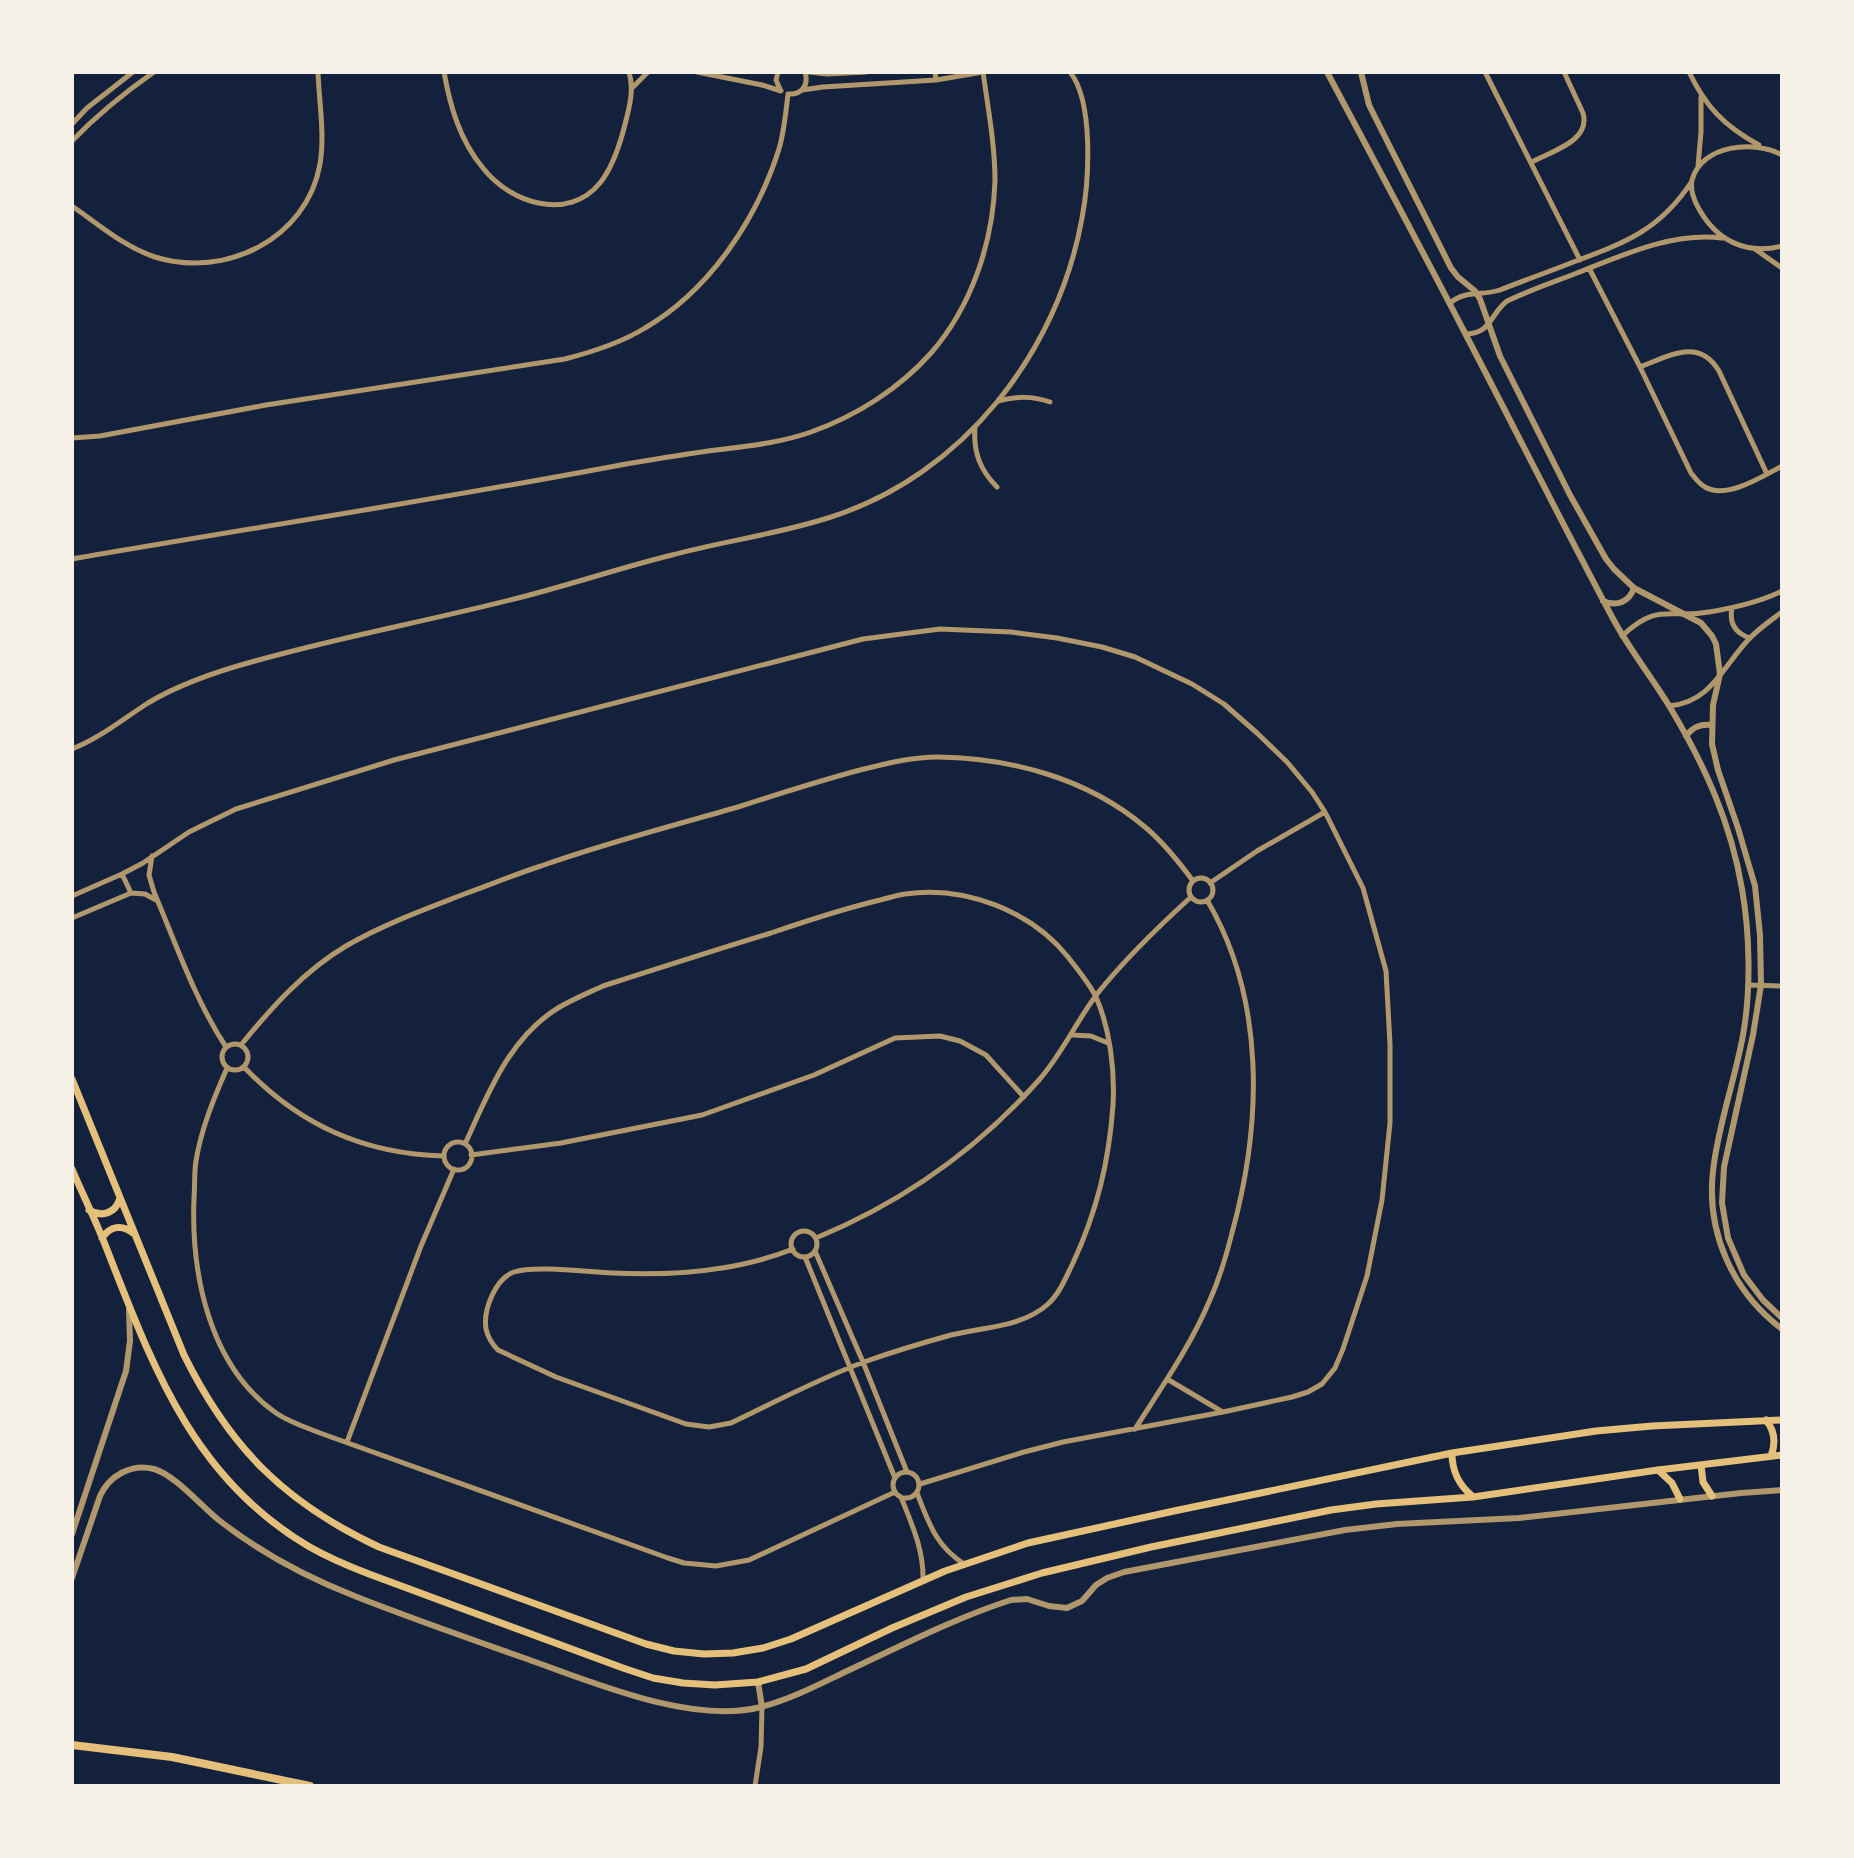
<svg xmlns="http://www.w3.org/2000/svg" width="1854" height="1858" viewBox="0 0 1854 1858" font-family="Barlow,sans-serif">
<style>
.lines{fill:none;stroke-linecap:round;stroke-linejoin:round}
.minor{stroke:#b1986c;stroke-width:5}
.tertiary{stroke:#b1986c;stroke-width:6}
.secondary{stroke:#e5c07b;stroke-width:7}
.primary{stroke:#e5c07b;stroke-width:8}
</style>
<rect width="100%" height="100%" fill="#14213d"/>
<g class="lines">
<!-- minor -->
<path class="minor" d="M444 72C450 106 460 141 483 168 510 203 568 222 600 183 612 168 618 150 623 132 628 112 635 92 629 72
M697 72 762 85 781 91
M778 72 776 80 780 89
M809 72 827 74 867 72
M935 72 936 80
M1485 72 1580 260
M1689 72C1706 107 1724 126 1759 145
M633 87 648 72
M802 90 823 87 936 80 983 72
M788 94C802 95 809 85 805 72
M72 124 87 108 133 72
M72 141C97 115 124 93 154 72
M1782 155C1755 140 1702 144 1692 180 1690 189 1694 201 1699 209 1717 241 1746 255 1782 246
M1532 162C1552 151 1591 141 1583 113L1564 72
M1698 166 1701 132V97
M72 206C98 224 124 247 155 257 225 279 307 239 320 164 325 134 319 102 318 72
M1755 249 1782 268
M1589 268 1640 367 1691 473C1695 478 1699 484 1705 487 1726 500 1763 476 1782 466
M1450 303C1465 290 1482 296 1500 290 1525 280 1551 271 1576 261 1627 242 1661 229 1692 181
M1466 334C1491 334 1490 314 1507 301 1530 290 1554 282 1577 273 1623 255 1672 232 1722 238
M1640 367C1669 356 1699 337 1719 371L1767 474
M998 401C1017 396 1032 396 1050 402
M975 427C973 452 980 470 997 487
M72 438 100 436 266 405 565 359C592 352 621 343 645 328 710 290 757 219 779 149 784 132 786 112 788 94
M72 559C257 527 442 499 626 464 656 459 686 454 716 450 748 446 780 443 811 432 856 416 899 389 931 353 972 306 993 242 995 181 995 145 988 108 983 72
M1732 608C1729 623 1735 633 1750 638
M1622 636C1658 602 1668 619 1709 612 1733 608 1760 602 1782 591
M1669 706C1711 702 1722 668 1748 640 1758 629 1770 621 1782 612
M72 749C100 738 123 719 148 703 181 683 218 671 255 661 340 637 428 621 514 599 567 586 619 568 672 555 724 541 779 534 831 517 963 475 1058 352 1082 218 1089 182 1094 102 1070 72
M152 856 149 875 154 892C176 944 195 1000 226 1047
M122 874 131 893
M1189 890a12 12 0 1 1 24 0a12 12 0 1 1-24 0Z
M1210 883 1257 851 1325 812
M72 896 122 874 143 863 189 832 236 809 394 760 863 639 940 629 1011 632 1057 638 1102 647 1135 657 1192 684 1224 704 1257 733 1287 762 1312 792 1325 812 1363 888 1386 971 1390 1044V1123L1382 1200 1367 1276 1343 1349 1335 1368 1322 1384 1308 1392 1292 1397 1223 1412 1063 1442 1024 1452 920 1484
M72 918 131 893 145 894 156 900
M1748 985 1782 986
M1073 1035 1091 1036 1108 1043
M222 1057a13 13 0 1 1 26 0a13 13 0 1 1-26 0Z
M241 1045C271 1008 304 971 346 946 384 924 426 909 467 893 492 884 516 874 541 866 606 843 672 826 738 807 778 794 819 781 860 770 885 764 911 757 937 757 1011 758 1087 778 1145 827 1163 842 1179 862 1193 881
M244 1067C299 1125 364 1154 444 1156
M227 1068C214 1098 201 1129 196 1161 194 1173 195 1186 194 1198 191 1274 209 1366 276 1413 289 1422 305 1427 320 1433L668 1558 684 1563 716 1566 749 1560 895 1492
M444 1156a14 14 0 1 1 28 0a14 14 0 1 1-28 0Z
M465 1144C488 1094 509 1038 558 1008 573 999 588 993 603 986 659 968 715 950 771 933 806 921 840 910 876 901 886 899 896 895 905 894 965 885 1031 911 1068 957 1078 970 1089 983 1096 997 1110 1029 1115 1070 1113 1105 1109 1162 1097 1211 1073 1263 1066 1277 1060 1293 1048 1304 1023 1327 983 1327 951 1335 922 1343 892 1352 864 1362 818 1379 775 1402 731 1423L709 1427 686 1424 556 1377 498 1350C492 1344 488 1338 486 1329 483 1310 495 1279 514 1272 534 1265 588 1272 612 1273 673 1276 735 1272 793 1249
M471 1155 561 1143 702 1115 814 1075 895 1038 940 1036 960 1041 986 1055 1024 1097
M791 1244a13 13 0 1 1 26 0a13 13 0 1 1-26 0Z
M816 1238C903 1202 976 1151 1039 1080 1062 1054 1076 1022 1097 994 1125 959 1158 927 1191 897
M815 1251 863 1362 907 1472
M805 1257 895 1478
M1167 1379 1221 1411
M1135 1429C1161 1388 1190 1347 1209 1302 1219 1280 1226 1257 1232 1233 1262 1124 1266 1000 1207 900
M347 1442 421 1246 454 1169
M893 1485a13 13 0 1 1 26 0a13 13 0 1 1-26 0Z
M917 1493C929 1523 935 1545 964 1564
M901 1497C912 1525 924 1550 923 1581
M755 1786 761 1747 762 1707"/>
<!-- tertiary -->
<path class="tertiary" d="M1327 72C1374 160 1421 248 1467 337 1515 429 1562 523 1611 615 1628 648 1652 677 1671 709 1705 766 1731 823 1742 889 1750 934 1751 991 1743 1035 1735 1080 1718 1125 1713 1171 1706 1233 1733 1292 1782 1329
M1361 72 1369 105 1377 121 1451 268 1458 277 1475 291 1480 299 1500 356 1570 495 1606 559 1614 569 1634 588 1701 623 1712 636 1716 644 1720 674 1713 705 1712 744 1718 770 1738 828 1755 886 1760 935 1761 985 1753 1035 1724 1167 1722 1203 1728 1238 1744 1275 1763 1300 1782 1318
M1603 601C1617 607 1629 602 1634 588
M1686 736C1693 727 1700 724 1711 725
M72 1534 126 1371 130 1341 129 1310
M72 1578 100 1496C109 1476 131 1463 154 1469 175 1475 202 1507 220 1521 261 1553 308 1578 357 1597 413 1619 470 1639 527 1659 592 1682 692 1725 761 1707 791 1699 818 1685 845 1672 899 1647 955 1618 1011 1600L1027 1599 1049 1606 1067 1608 1082 1601 1096 1585 1107 1578 1124 1572 1345 1530 1397 1524 1519 1518 1741 1493 1782 1490
M758 1682 762 1707"/>
<!-- secondary -->
<path class="secondary" d="M72 1079 184 1355C230 1448 285 1503 379 1547L646 1644 674 1651 704 1654 733 1653 763 1648 791 1639 945 1571 1028 1543 1174 1511 1452 1453 1596 1431 1652 1426 1782 1420
M72 1169C82 1193 94 1217 104 1242 151 1361 190 1476 308 1546 327 1557 348 1566 369 1574L623 1668 653 1678 683 1683 715 1685 758 1682 806 1669 892 1628 966 1597 1042 1573 1151 1547 1331 1510 1376 1504 1473 1497 1658 1470 1782 1455
M89 1210C102 1218 116 1213 120 1198
M102 1238C110 1226 122 1224 133 1233
M1766 1420C1775 1431 1776 1443 1771 1456
M1452 1453C1452 1471 1458 1484 1472 1496
M1701 1465 1703 1482 1712 1496
M1658 1470 1672 1483 1680 1499"/>
<!-- primary -->
<path class="primary" d="M72 1745 172 1757 310 1786"/>
</g>
<!-- border -->
<rect width="1854" height="1858" fill="none" stroke="#f6f1e7" stroke-width="148"/>
</svg>
